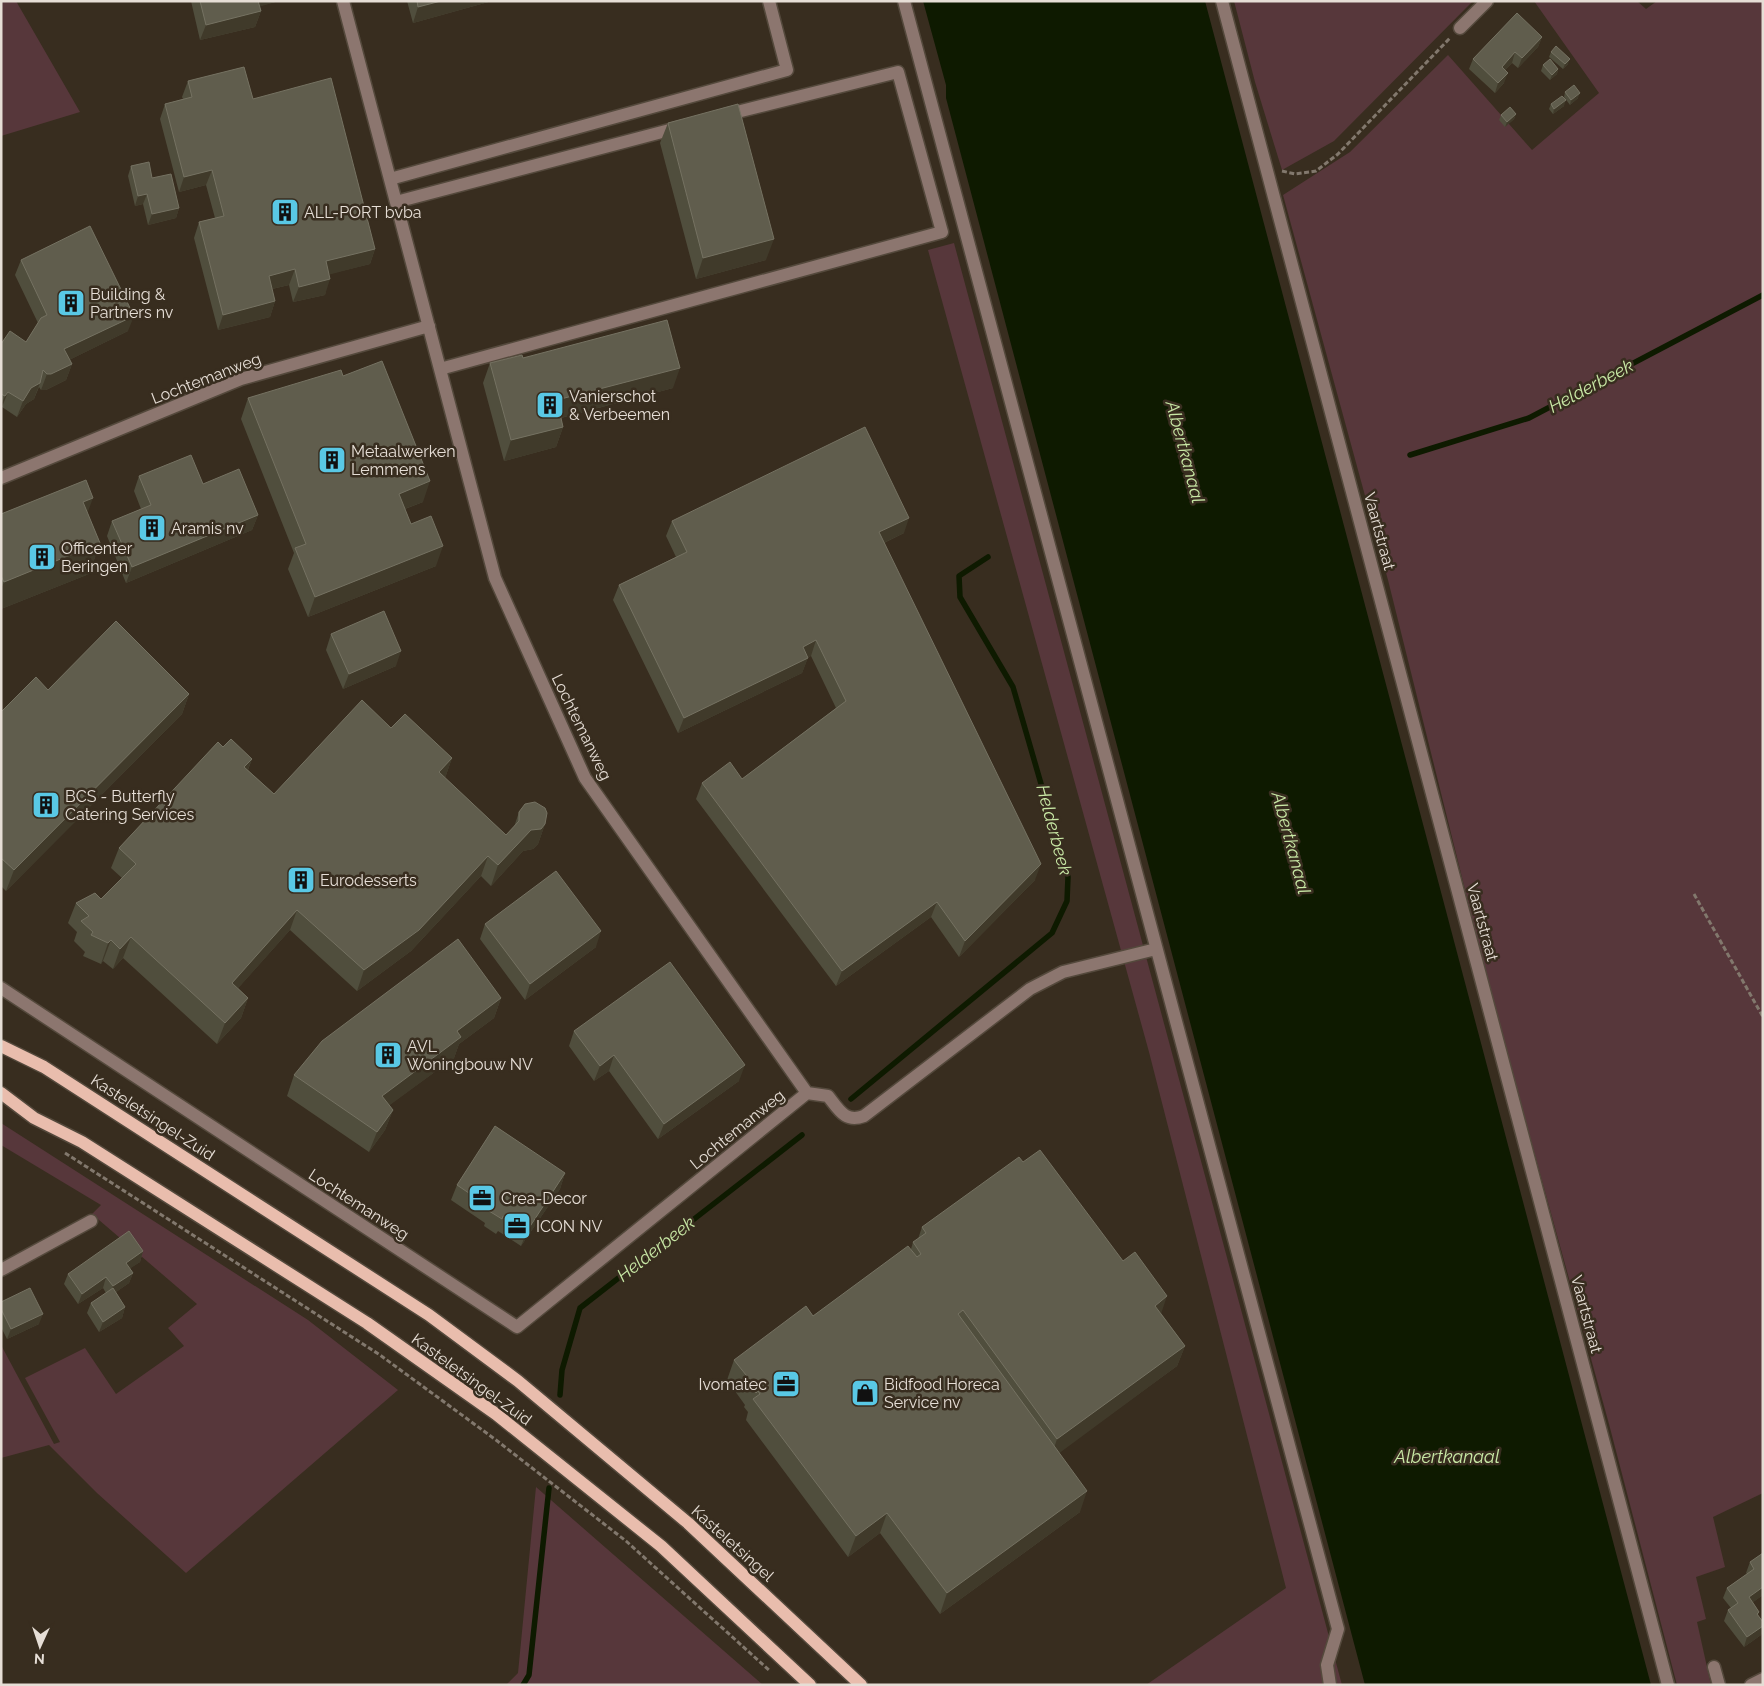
<svg xmlns="http://www.w3.org/2000/svg" width="1764" height="1686" viewBox="0 0 1764 1686" font-family="Raleway,sans-serif">
<style>
.green{fill:#57373b}
.water{fill:#0e1a00}
.lines{fill:none;stroke-linecap:round;stroke-linejoin:round}
.stream{stroke:#0e1a00;stroke-width:5.5}
.minor-casing{stroke:#54493c;stroke-width:15}
.major-casing{stroke:#54493c;stroke-width:15}
.path{stroke:#82786d;stroke-width:3;stroke-dasharray:5 2.5;stroke-linecap:butt}
.minor{stroke:#8c766f;stroke-width:12}
.major{stroke:#e9bdad;stroke-width:12}
.wall{fill:#504e3d}
.shaded-wall{fill:#403a2a}
.building{fill:#605d4d;stroke:#757262}
.labels{text-anchor:middle;stroke-width:5;stroke-linejoin:round;paint-order:stroke}
.poi-label{font-size:16px;fill:#e6ded6;stroke:#382d1f;text-anchor:start}
.street-label{font-size:16px;fill:#e6ded6;stroke:#382d1f}
.water-label{font-size:18px;font-style:italic;fill:#c9e9a6;stroke:#382d1f}
</style>
<rect width="100%" height="100%" fill="#382d1f"/>
<!-- green -->
<path class="green" d="M1 1H16L80 112 1 136Z
M1234 1H1473L1334 141 1282 170 1255 82Z
M1534 1H1637L1646 9 1657 1H1763V1493L1713 1517 1725 1567 1696 1577 1706 1619 1697 1622 1711 1685H1677L1609 1424 1494 1006 1388 580 1283 195 1350 152 1448 55 1532 150 1599 93Z
M954 243 1342 1685H1146L1286 1588 1149 1052 928 250Z
M1 1123 308 1320 398 1390 186 1573 97 1493 49 1445 1 1458V1345L54 1444 60 1442 25 1378 85 1348 116 1394 184 1346 168 1328 197 1304 92 1214 101 1205 1 1145Z
M536 1487 763 1685H506L518 1673Z"/>
<!-- water -->
<path class="water" d="M923 1H1205L1651 1685H1365L946 98V85Z"/>
<g class="lines">
<!-- stream -->
<path class="stream" d="M1410 455 1529 418 1763 295
M851 1099 1052 933 1067 901 1068 877 1013 687 960 597 959 576 988 557
M560 1395 562 1370 580 1308 802 1135
M523 1685 529 1675 549 1488"/>
<defs>
<path id="minor" d="M343 1 495 578 585 778 807 1093
M904 1 1338 1629 1327 1665 1330 1685
M1222 1 1668 1685
M1460 28 1487 1
M390 179 787 70 769 1
M396 202 681 127
M440 369 942 232 898 72 725 115
M1 478 241 379 429 326
M1 988 517 1327 807 1093
M807 1093 828 1096C839 1110 845 1123 864 1116L1030 989 1063 972 1156 949
M1 1270 91 1221
M1714 1667 1719 1685
M1751 1685 1763 1679"/>
<path id="major" d="M1 1046 44 1067 429 1315 518 1381 688 1523 861 1685
M1 1093 34 1118 82 1142 367 1323 496 1414 661 1546 810 1685"/>
</defs>
<!-- minor casing -->
<use href="#minor" class="minor-casing"/>
<!-- major casing -->
<use href="#major" class="major-casing"/>
<!-- path -->
<path class="path" d="M1282 171 1295 174 1316 171 1338 154 1450 38
M1694 894 1763 1017
M65 1153 380 1355 496 1440 626 1541 770 1671"/>
<!-- minor -->
<use href="#minor" class="minor"/>
<!-- major -->
<use href="#major" class="major"/>
</g>
<!-- wall -->
<path class="wall" d="M191 1H279L259 6 261 11 255 27 200 40Z
M407 1H492L413 23Z
M1542 37 1538 47 1518 68 1512 63 1505 70 1504 83 1495 93 1469 69 1473 59Z
M1551 52 1568 64 1563 69 1549 57Z
M1543 65 1558 69 1557 74 1550 80 1541 71Z
M188 81 253 99 375 249 370 264 329 274 325 295 293 302 289 285 272 289 275 301 270 317 218 330 194 238 199 222 215 218 206 185 179 192 160 119 165 104 183 99 182 97Z
M1565 92 1578 98 1570 105 1564 97Z
M1551 104 1564 106 1553 114 1549 109Z
M1516 114 1514 119 1505 127 1499 120 1501 115Z
M668 123 766 260 696 279 660 143Z
M131 166 152 178 179 208 176 218 148 225 143 204 135 206 128 176Z
M21 260 128 331 69 360 72 364 66 380 46 390H41L39 387 34 399 26 404 17 417 2 407 1 408V344L26 342 38 323 15 275Z
M523 358 673 388 561 418 563 427 556 447 504 461 483 383 490 363Z
M343 376 423 502 405 509 411 524 436 566 308 617 288 569 294 553 241 419 248 398Z
M139 476 203 484 258 515 252 530 126 583 107 536 112 521 141 509 134 491Z
M1 514H88L100 543 89 574 1 609Z
M672 521 904 533 884 543 1035 880 959 957 931 917 836 986 696 799 702 783 742 779 836 708 811 656 808 657 802 673 678 733 613 600 619 585 676 557 666 536Z
M331 634 396 666 343 689 326 650Z
M48 690 189 694 182 714 6 891 1 886V712Z
M391 728 452 758 445 778 506 835 514 827 519 812 545 824 538 844 533 849 523 851 491 886 481 876 411 951 357 991 290 930 238 988 248 998 241 1018 217 1044 123 958 113 969 103 961 101 964 83 956 85 952 74 941 77 932 68 923 76 903 101 899 122 878 111 868 119 848 223 747 252 759 248 770 274 794Z
M485 924 596 947 525 1000 480 939Z
M501 998 494 1018 459 1044 454 1058 389 1105 393 1110 385 1130 369 1152 287 1096 294 1075Z
M574 1031 739 1081 658 1139 609 1071 594 1081 569 1046Z
M565 1173 560 1189 521 1246 498 1231 496 1234 484 1226 485 1223 451 1200 457 1185Z
M922 1227 1161 1313 1185 1346 1177 1366 1059 1452 1080 1512 940 1614 880 1533 848 1557 746 1420 748 1412 744 1407 745 1405 727 1380 734 1360 813 1316 911 1249 913 1242 918 1239Z
M143 1251 140 1262 130 1268 133 1273 129 1283 116 1292 125 1307 122 1318 99 1332 87 1313 91 1303 106 1293 103 1288 78 1304 64 1284 68 1274Z
M1 1302 39 1324 7 1339 1 1327Z
M1763 1553V1595L1753 1602 1759 1612 1758 1615 1763 1622V1630L1761 1635 1744 1647 1724 1621 1728 1610 1731 1608 1723 1598 1727 1588 1747 1574 1746 1573 1750 1562Z"/>
<!-- shaded-wall -->
<path class="shaded-wall" d="M253 1H279L251 9Z
M441 1H492L413 23 418 7Z
M261 11 255 27 200 40 206 25Z
M1542 37 1538 47 1518 68 1522 58Z
M1515 52 1512 63 1498 77 1502 67Z
M1570 59 1568 64 1563 69 1565 64Z
M1558 69 1557 74 1550 80 1552 75Z
M1508 73 1504 83 1495 93 1498 83Z
M1580 93 1578 98 1570 105 1571 100Z
M1566 100 1564 106 1553 114 1554 109Z
M1516 114 1514 119 1505 127 1507 122Z
M212 170 206 185 179 192 184 177Z
M147 194 143 204 135 206 138 196Z
M179 208 176 218 148 225 152 214Z
M774 239 766 260 696 279 703 258Z
M375 249 370 264 320 277 326 261Z
M295 269 289 285 263 291 269 276Z
M330 279 325 295 293 302 299 287Z
M275 301 270 317 218 330 223 315Z
M134 316 128 331 59 365 64 349Z
M72 364 66 380 46 390H41L47 374Z
M680 368 673 388 549 421 557 400Z
M40 383 34 399 26 404 17 417 23 401 31 388Z
M8 392 2 407 1 408V405L5 396Z
M563 427 556 447 504 461 511 440Z
M430 481 423 502 391 514 399 494Z
M93 498 82 528 83 502Z
M258 515 252 530 126 583 132 567Z
M909 518 904 533 873 548 879 532Z
M100 543 89 574 1 609V589L4 582Z
M443 546 436 566 308 617 315 597Z
M816 640 811 656 797 663 803 647Z
M401 651 396 666 343 689 349 674Z
M808 658 802 673 678 733 684 718Z
M189 694 182 714 6 891 14 870Z
M452 758 445 778 439 772Z
M252 759 244 779V767Z
M545 824 538 844 533 849 523 851 491 886 498 865 531 830Z
M488 856 481 876 411 951 357 991 364 970Z
M1041 864 1035 880 959 957 965 941Z
M937 902 931 917 836 986 842 971Z
M297 910 290 930 225 1003 232 983Z
M601 931 596 947 525 1000 530 984Z
M131 937 123 958 113 969 120 949Z
M111 940 103 961 101 964 108 943Z
M248 998 241 1018 217 1044 225 1023Z
M501 998 494 1018 459 1044 454 1058 375 1116 382 1096 457 1031Z
M614 1055 609 1071 594 1081 600 1066Z
M745 1065 739 1081 658 1139 664 1124Z
M393 1110 385 1130 369 1152 377 1132Z
M565 1173 560 1189 521 1246 527 1231Z
M143 1251 140 1262 122 1274 126 1263Z
M133 1273 129 1283 109 1297 113 1286Z
M106 1277 103 1288 78 1304 82 1294Z
M1167 1296 1160 1317 1155 1306Z
M125 1307 122 1318 99 1332 103 1322Z
M43 1314 39 1324 7 1339 11 1329Z
M1185 1346 1177 1366 1050 1460 1057 1439Z
M1087 1491 1080 1512 940 1614 947 1593Z
M887 1513 880 1533 848 1557 856 1536Z
M1763 1587V1595L1745 1608 1749 1597Z
M1763 1626V1630L1761 1635 1744 1647 1747 1637Z"/>
<!-- building -->
<path class="building" d="M200 1H258L261 11 206 25Z
M417 1H441L418 7Z
M1517 13 1542 37 1522 58 1515 52 1502 67 1508 73 1498 83 1473 59Z
M1556 46 1570 59 1565 64 1551 52Z
M1550 59 1558 69 1552 75 1543 65Z
M244 67 253 99 331 78 375 249 326 261 330 279 299 287 295 269 269 276 275 301 223 315 199 222 224 216 212 170 184 177 165 104 192 97 188 81Z
M1574 85 1580 93 1571 100 1565 92Z
M1562 96 1566 100 1554 109 1551 104Z
M738 104 774 239 703 258 668 123Z
M1510 107 1516 114 1507 122 1501 115Z
M149 162 152 178 171 174 179 208 152 214 147 194 138 196 131 166Z
M90 226 134 316 64 349 72 364 51 374H47L43 370 40 383 31 388 23 401 8 392 5 396 1 394V344L10 331 26 342 41 318 47 315 21 260Z
M667 320 680 368 557 400 563 427 511 440 490 363 522 355 523 358Z
M382 361 430 481 399 494 411 524 431 516 443 546 315 597 295 548 306 544 248 398 341 370 343 376Z
M865 427 909 518 879 532 1041 864 965 941 937 902 842 971 702 783 730 762 742 779 846 701 816 640 803 647 808 658 684 718 619 585 687 552 672 521Z
M191 455 203 484 239 469 258 515 132 567 112 521 151 505 139 476Z
M86 480 93 498 83 502 100 543 4 582 1 576V514Z
M384 611 401 651 349 674 331 634Z
M116 621 189 694 14 870 1 858V712L36 677 48 690Z
M362 700 391 728 405 714 452 758 439 772 506 835 519 821V812L525 804 535 802 545 808 547 813 545 824 541 829 531 830 498 865 488 856 419 930 364 970 297 910 232 983 248 998 225 1023 131 937 120 949 111 940 108 943 91 935 93 932 81 921 89 916 76 903 95 893 101 899 136 864 119 848 218 742 223 747 231 739 252 759 244 767 274 794Z
M556 871 601 931 530 984 485 924Z
M458 939 501 998 457 1031 461 1037 382 1096 393 1110 377 1132 294 1075 322 1041Z
M670 962 745 1065 664 1124 614 1055 600 1066 574 1031Z
M495 1126 565 1173 527 1231 503 1216 502 1219 489 1211 491 1208 457 1185Z
M1040 1150 1123 1261 1135 1252 1167 1296 1155 1306 1185 1346 1057 1439 963 1310 958 1314 1087 1491 947 1593 887 1513 856 1536 753 1399 760 1394 758 1391 756 1393 752 1386 754 1385 734 1360 806 1306 813 1316 908 1246 917 1257 921 1254 913 1242 926 1233 922 1227 1019 1157 1023 1162Z
M129 1231 143 1251 126 1263 133 1273 113 1286 106 1277 82 1294 68 1274Z
M30 1288 43 1314 11 1329 1 1309V1302Z
M113 1288 125 1307 103 1322 91 1303Z
M1763 1553V1587L1749 1597 1759 1612 1757 1614 1763 1622V1626L1747 1637 1728 1610 1738 1603 1727 1588 1754 1569 1750 1562Z"/>
<!-- icons -->
<defs>
<symbol id="building-square" viewBox="-11 -11 22 22"><rect x="-9" y="-9" width="18" height="18" rx="4" fill="#59c8e5" stroke="#382d1f"/><path d="M-4-6H4V6H1V3H-1V6H-4ZM-2.5-4.3h1.7v1.8h-1.7ZM.8-4.3h1.7v1.8H.8ZM-2.5-1h1.7V.8h-1.7ZM.8-1h1.7V.8H.8Z" fill="#111"/></symbol>
<symbol id="office-square" viewBox="-11 -11 22 22"><rect x="-9" y="-9" width="18" height="18" rx="4" fill="#59c8e5" stroke="#382d1f"/><path d="M-6-3h4V-5.5h4V-3h4V5H-6ZM-1-4.5V-3h2v-1.5ZM-6 0V1H6V0Z" fill="#111"/></symbol>
<symbol id="shop-square" viewBox="-11 -11 22 22"><rect x="-9" y="-9" width="18" height="18" rx="4" fill="#59c8e5" stroke="#382d1f"/><path d="M-5-2.5h2.3a2.7 3.5 0 0 1 5.4 0H5L5.5 6h-11ZM-1.5-2.5h3a1.5 2.3 0 0 0-3 0Z" fill="#111"/></symbol>
</defs>
<g fill-rule="evenodd">
<use href="#building-square" x="269" y="196" width="32" height="32"/>
<use href="#building-square" x="55" y="287" width="32" height="32"/>
<use href="#building-square" x="534" y="389" width="32" height="32"/>
<use href="#building-square" x="316" y="444" width="32" height="32"/>
<use href="#building-square" x="136" y="512" width="32" height="32"/>
<use href="#building-square" x="26" y="541" width="32" height="32"/>
<use href="#building-square" x="30" y="789" width="32" height="32"/>
<use href="#building-square" x="285" y="864" width="32" height="32"/>
<use href="#building-square" x="372" y="1039" width="32" height="32"/>
<use href="#office-square" x="466" y="1182" width="32" height="32"/>
<use href="#office-square" x="501" y="1210" width="32" height="32"/>
<use href="#office-square" x="770" y="1368" width="32" height="32"/>
<use href="#shop-square" x="849" y="1377" width="32" height="32"/>
</g>
<g class="labels">
<!-- poi labels -->
<g class="poi-label">
<text x="304" y="218">ALL-PORT bvba</text>
<text x="90" y="300">Building &amp;<tspan x="90" dy="18">Partners nv</tspan></text>
<text x="569" y="402">Vanierschot<tspan x="569" dy="18">&amp; Verbeemen</tspan></text>
<text x="351" y="457">Metaalwerken<tspan x="351" dy="18">Lemmens</tspan></text>
<text x="171" y="534">Aramis nv</text>
<text x="61" y="554">Officenter<tspan x="61" dy="18">Beringen</tspan></text>
<text x="65" y="802">BCS - Butterfly<tspan x="65" dy="18">Catering Services</tspan></text>
<text x="320" y="886">Eurodesserts</text>
<text x="407" y="1052">AVL<tspan x="407" dy="18">Woningbouw NV</tspan></text>
<text x="501" y="1204">Crea-Decor</text>
<text x="536" y="1232">ICON NV</text>
<text x="767" y="1390" text-anchor="end">Ivomatec</text>
<text x="884" y="1390">Bidfood Horeca<tspan x="884" dy="18">Service nv</tspan></text>
</g>
<!-- street labels -->
<g class="street-label">
<text transform="translate(206 378) rotate(-21)" y="6">Lochtemanweg</text>
<text transform="translate(1380 531) rotate(75)" y="6">Vaartstraat</text>
<text transform="translate(582 727) rotate(64)" y="6">Lochtemanweg</text>
<text transform="translate(1483 922) rotate(75)" y="6">Vaartstraat</text>
<text transform="translate(153 1117) rotate(33)" y="6">Kasteletsingel-Zuid</text>
<text transform="translate(737 1129) rotate(-39)" y="6">Lochtemanweg</text>
<text transform="translate(359 1204) rotate(33)" y="6">Lochtemanweg</text>
<text transform="translate(1587 1314) rotate(75)" y="6">Vaartstraat</text>
<text transform="translate(472 1379) rotate(36)" y="6">Kasteletsingel-Zuid</text>
<text transform="translate(733 1543) rotate(42)" y="6">Kasteletsingel</text>
</g>
<!-- water labels -->
<g class="water-label">
<text transform="translate(1591 386) rotate(-28)" y="6">Helderbeek</text>
<text transform="translate(1185 452) rotate(75)" y="6">Albertkanaal</text>
<text transform="translate(1054 830) rotate(75)" y="6">Helderbeek</text>
<text transform="translate(1291 843) rotate(75)" y="6">Albertkanaal</text>
<text transform="translate(656 1249) rotate(-38)" y="6">Helderbeek</text>
<text x="1447" y="1463">Albertkanaal</text>
</g>
</g>
<!-- border -->
<rect width="1764" height="1686" fill="none" stroke="#e6ded6" stroke-width="5"/>
<!-- north arrow -->
<g transform="translate(40 1646) rotate(183)" stroke="#382d1f" stroke-width="4" paint-order="stroke">
<path d="M0-4L9 19L0 12L-9 19Z" fill="#e6ded6"/>
<text y="-8" font-size="14" font-weight="bold" text-anchor="middle" fill="#e6ded6">N</text>
</g>
</svg>
